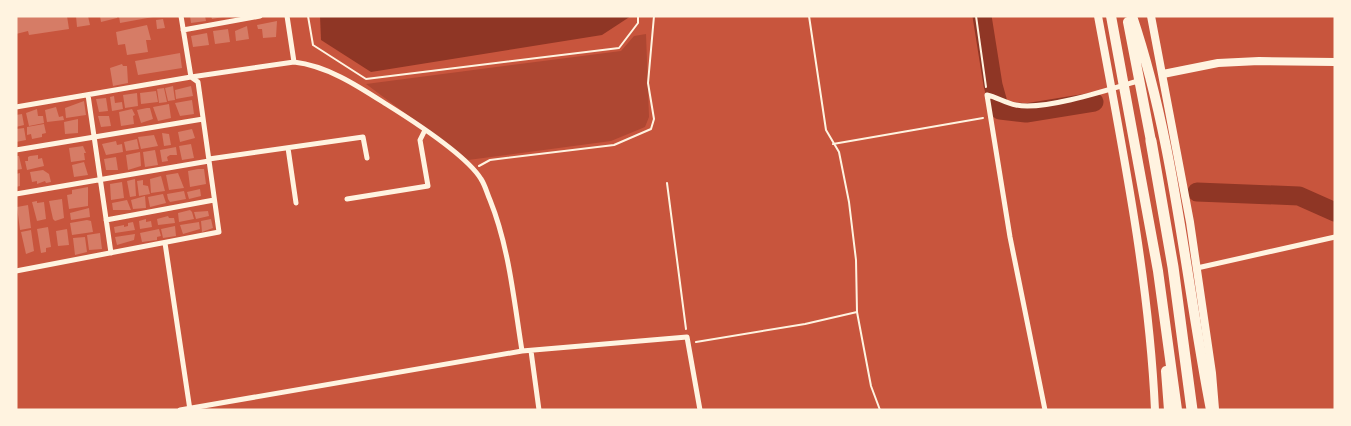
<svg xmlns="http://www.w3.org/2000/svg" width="1351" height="426" viewBox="0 0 1351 426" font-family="Inter,sans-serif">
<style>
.green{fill:#ae4732}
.water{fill:#8f3625}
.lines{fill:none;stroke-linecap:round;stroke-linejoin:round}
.river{stroke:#8f3625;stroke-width:19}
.building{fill:#d67c66}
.path{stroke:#fff3e0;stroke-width:2}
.minor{stroke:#fff3e0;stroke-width:5}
.tertiary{stroke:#fff3e0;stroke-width:8}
.trunk{stroke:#fff3e0;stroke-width:10}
.motorway{stroke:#fff3e0;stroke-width:11}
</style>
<rect width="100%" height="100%" fill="#c8553d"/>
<!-- green -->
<path class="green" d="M646 34 649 117 645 127 611 141 468 160 366 84 621 51 634 36Z"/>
<!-- water -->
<path class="water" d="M320 16H631L602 35 371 72 321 40Z"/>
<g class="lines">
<!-- river -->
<path class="river" d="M982 16 993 85 1000 110 1026 113 1094 102
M1197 192 1299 196 1335 212"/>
</g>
<!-- building -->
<path class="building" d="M16 16H67L69 29 29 35 28 31 16 34Z
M76 16H88L90 25 77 27Z
M100 16H117V18L101 22Z
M119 16H153V17L120 23Z
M190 16H205L206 21 191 23Z
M211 16H223V17L212 19Z
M163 19 165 28 157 29 156 20Z
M277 21 276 37 263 38 262 29H258L257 25Z
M147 25 151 40H146L148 52 127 55 125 44 118 45 116 32Z
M247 26 249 39 236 41 235 31Z
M228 29 230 42 215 44 213 31Z
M207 33 209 45 193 47 191 36Z
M180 53 182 68 138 75 135 61Z
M122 64 123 66H127L128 83 113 86 110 68Z
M173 86 175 100 168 101 165 88Z
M191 86 193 96 176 99 175 90Z
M164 88 167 102 159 103 157 89Z
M156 91 158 102 141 104 140 93Z
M137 93 138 106 125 108 123 95Z
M114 96 115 103 122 102 123 109 112 111 110 97Z
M106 98 108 111 99 112 96 99Z
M192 100 194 114 180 116 175 103Z
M84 101 86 115 66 118 65 108Z
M169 104 171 118 158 121 153 107Z
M56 107 59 117 63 116 64 120 47 122 45 110Z
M147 108H150L153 119 141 123 137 110Z
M37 109 38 116H43L44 123 29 126 26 113Z
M132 109 135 115 133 116 134 124 121 126 119 112Z
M22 114 24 125 16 127V115Z
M98 116H109L111 126 101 127Z
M78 119V133L65 134 64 122Z
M44 124 46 133 42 134V137L32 139 31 134 27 135V127Z
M24 128 26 140 16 142V129Z
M192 129 195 138 180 142 178 132Z
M162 133 169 134 171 145 164 146Z
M154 135 158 146 141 149 138 137Z
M137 139 139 149 126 151 124 142Z
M116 141 117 145 122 144 123 152 106 155 102 144Z
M191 144 194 158 182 160 179 146Z
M83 146 86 153H84L85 160 71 162 69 148Z
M176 147 177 155H170L167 157 168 161 162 162 160 150Z
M155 150 158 165 145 167 143 152Z
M140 152 141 166 128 170 126 155Z
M38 155V159L42 158 44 166 27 170 25 161H28V157L30 156Z
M16 156H19L22 169 16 170Z
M116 157 118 170H106L104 159Z
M84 162 88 175 74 177 72 165Z
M198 169H204L206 184 190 187 188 171Z
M43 170 49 174 51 182 46 183 45 181 37 184V181L32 182 30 172Z
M20 173V186L16 187V174Z
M178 173 184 188 169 190 166 175Z
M161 176 165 191 151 193 150 179Z
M135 179 136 196 130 197 127 181Z
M143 180V185L148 186 150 194 139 196 137 181Z
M122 182 124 198 111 200 110 184Z
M88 187V206L69 209 67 195 72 194V190Z
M200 189 201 196 189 199 187 192Z
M184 191 186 199 170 202 168 199 167 194Z
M163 194 166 203 150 207 148 197Z
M145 196 146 208 133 209 131 200Z
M62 199 64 218 55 221 53 219 49 201Z
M127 200 131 210H113L112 203Z
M37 201V203L44 202 46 219 37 221 32 202Z
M28 205 31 228 20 230 17 207Z
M89 208 90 217 71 220 70 213Z
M190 210 192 212 194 219 179 222 178 213Z
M208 211 209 216 196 219 194 212Z
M168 216 169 218H174L175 223 158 225 157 219Z
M146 219V222L151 221 152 227 140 229 139 221Z
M211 219 213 228 202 232 201 221Z
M87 220 91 221 93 232 72 235 70 223Z
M133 222 135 230 115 233 114 227 124 225V227L128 226V223Z
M199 222 200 229 183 234 180 225Z
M175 226 176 236 163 238 161 229Z
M48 227 51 247 46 248V252L41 253 37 229Z
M67 229 69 245 58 246 56 231Z
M159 229 161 236 157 237V240L142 242 140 233Z
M31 230 34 251 26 254 21 232Z
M100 233 102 249 89 250 87 235Z
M135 234 134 240 117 245 115 237Z
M85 237 87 252 75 255 73 238Z"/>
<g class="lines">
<!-- path -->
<path class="path" d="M308 16 313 45 366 79 619 48 638 23V16
M809 16 826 130 839 152 849 202 856 260 857 312 871 386 880 410
M976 16 986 87
M833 144 983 118
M479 166 490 160 614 145 651 129 654 119 648 83 654 16
M667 183 686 329
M696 342 805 324 857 312"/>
<!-- minor -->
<path class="minor" d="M181 16 191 77 294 62C328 66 358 86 386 104 410 119 467 156 481 179 485 185 487 193 490 200 509 247 514 301 522 351
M287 16 294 62
M183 30 260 16
M88 95 111 253
M16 107 191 77 198 82 219 232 16 271
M288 148 296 203
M16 150 203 119
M209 159 363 137 367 158
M16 194 209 161
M347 199 428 186 420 140 425 130
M106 220 214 200
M165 243 190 410
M1197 268 1335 237
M531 351 539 410
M180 410 522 351 687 337 700 410
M1045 410 1010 237 987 95C997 97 1005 103 1016 105 1044 111 1111 89 1141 80"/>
<!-- tertiary -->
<path class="tertiary" d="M1098 16C1122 146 1149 278 1155 410
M1151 16 1190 222 1212 373 1215 409
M1163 74 1218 63 1259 61 1335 62"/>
<!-- trunk -->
<path class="trunk" d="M1111 16 1158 271 1177 410
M1132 16C1175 144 1185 278 1211 410
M1128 22 1151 141
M1166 371 1169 410"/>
<!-- motorway -->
<path class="motorway" d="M1151 141 1173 267 1192 410"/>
</g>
<!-- border -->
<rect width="1351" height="426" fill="none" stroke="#fff3e0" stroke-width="35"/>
</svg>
